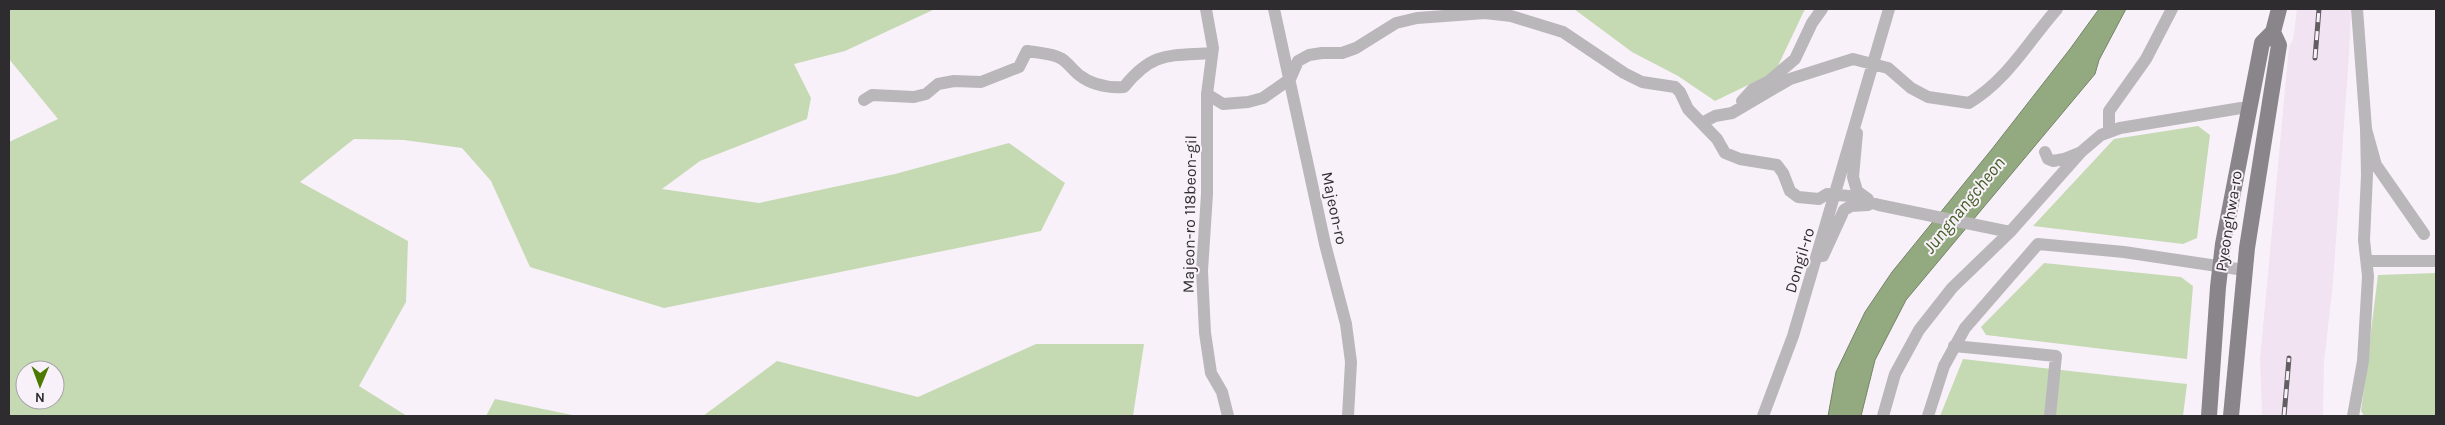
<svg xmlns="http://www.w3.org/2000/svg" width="2445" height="425" viewBox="0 0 2445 425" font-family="Karla,sans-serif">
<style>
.built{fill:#f1e3f2}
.green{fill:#c5dab3;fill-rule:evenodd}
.water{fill:#93aa81;stroke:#758468}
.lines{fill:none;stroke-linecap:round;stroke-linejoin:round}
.minor{stroke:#bab7bb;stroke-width:12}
.major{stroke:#8a848b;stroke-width:16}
.rail-casing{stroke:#625e62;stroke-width:5}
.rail{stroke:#f9f1fa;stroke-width:3;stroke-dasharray:9;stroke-linecap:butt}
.labels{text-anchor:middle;stroke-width:4;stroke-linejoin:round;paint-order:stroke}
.street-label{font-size:16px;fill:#2f2c2f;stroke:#f9f1fa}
.water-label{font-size:18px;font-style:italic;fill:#436025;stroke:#f9f1fa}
</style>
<rect width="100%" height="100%" fill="#f9f1fa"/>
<!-- built -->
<path class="built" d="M2297 9H2351L2349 54 2333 283 2324 362 2323 416H2262L2260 358 2265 306 2289 46 2293 40Z"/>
<!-- green -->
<path class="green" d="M9 9H935L845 51 794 64 811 98 807 119 700 161 662 189 759 203 895 174 1009 143 1065 183 1041 231 664 308 530 267 491 181 462 148 404 140 354 139 300 182 408 241 406 302 359 386 407 416H9V142L58 119 9 59ZM25 370H55V400H25Z
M1574 9H1805L1775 72 1715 101 1678 76 1632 52Z
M2198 126 2210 135 2197 238 2183 244 2033 226 2114 139Z
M2044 263 2181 277 2193 286 2187 359 1986 335 1981 327Z
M2436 273V416H2364L2361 411 2378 275Z
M1036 344H1144L1133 416H703L777 361 918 397Z
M1963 359 2187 384 2183 416H1940Z
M495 399 577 416H486Z"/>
<!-- water -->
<path class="water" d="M2099 9H2126L2099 60 2095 74 1906 300 1875 360 1861 416H1828L1836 372 1865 312 1892 272 1992 149 2070 49Z"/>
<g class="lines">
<!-- minor -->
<path class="minor" d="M1206 9 1213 48 1207 94V194L1202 271 1205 333 1211 373 1222 392 1228 416
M1274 9 1325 244 1346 324 1351 362 1348 416
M2357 9 2366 129 2376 165 2424 234
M1207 94 1223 104 1248 102 1263 98 1290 79 1298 61 1309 55 1322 53H1342L1356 48 1396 23 1417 18 1458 15 1485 13 1511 16 1563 32 1624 73 1642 82 1675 87 1680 92 1688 109 1717 139 1725 153 1740 159 1777 165 1783 173 1790 191 1798 197 1819 199 1827 194 1849 196 1879 205 2010 232
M864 100 872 95 914 97 926 94 938 84 954 81 981 82 1019 67 1027 51C1038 53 1052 53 1062 59 1068 63 1073 70 1079 75 1092 85 1108 88 1124 87 1153 51 1169 56 1212 53
M1742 101 1753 89 1769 81 1795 59 1812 23 1822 9
M1702 123 1715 116 1732 113 1790 79 1853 59 1888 68 1911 88 1928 97 1969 103C2009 78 2027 43 2057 9
M2109 132V111L2146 59 2172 9
M1857 133 1853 177 1857 191 1868 199
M2045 152 2048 159 2053 161 2064 159 2079 153
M1823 256 1844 210 1851 206 1868 205
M2368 261H2436
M1954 346 2056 356 2050 416
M1763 416 1793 336 1889 9
M1883 416 1895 374 1919 330 1952 288 2010 232 2081 152 2101 135 2120 128 2241 108 2249 110
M1928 416 1944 366 1965 328 2038 244 2124 252 2244 270
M2353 416 2363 361 2368 276 2364 240 2367 175 2366 129"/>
<!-- major -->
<path class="major" d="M2209 416 2218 287 2223 244 2262 43 2273 32 2279 9
M2231 416 2247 248 2279 45 2273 32"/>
<defs>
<path id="rail" d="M2315 58 2319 9
M2284 416 2289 358"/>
</defs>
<!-- rail casing -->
<use href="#rail" class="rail-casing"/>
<!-- rail -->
<use href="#rail" class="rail"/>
</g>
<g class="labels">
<!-- street labels -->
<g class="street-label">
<text transform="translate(1335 208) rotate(78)" y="6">Majeon-ro</text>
<text transform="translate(1189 214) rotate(-89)" y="6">Majeon-ro 118beon-gil</text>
<text transform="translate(2228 221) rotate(-81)" y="6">Pyeonghwa-ro</text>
<text transform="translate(1799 260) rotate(-73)" y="6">Dongil-ro</text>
</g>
<!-- water labels -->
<g class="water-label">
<text transform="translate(1964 205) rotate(-51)" y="6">Jungnangcheon</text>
</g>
</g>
<!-- border -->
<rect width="2445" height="425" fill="none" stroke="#2f2c2f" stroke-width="20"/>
<!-- north arrow -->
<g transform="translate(40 385) rotate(181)"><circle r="24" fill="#f9f1fa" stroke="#a8a2a9"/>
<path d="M0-4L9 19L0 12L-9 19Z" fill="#4c7a00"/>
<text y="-8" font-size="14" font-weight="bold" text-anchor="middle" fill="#2f2c2f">N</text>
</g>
</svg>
